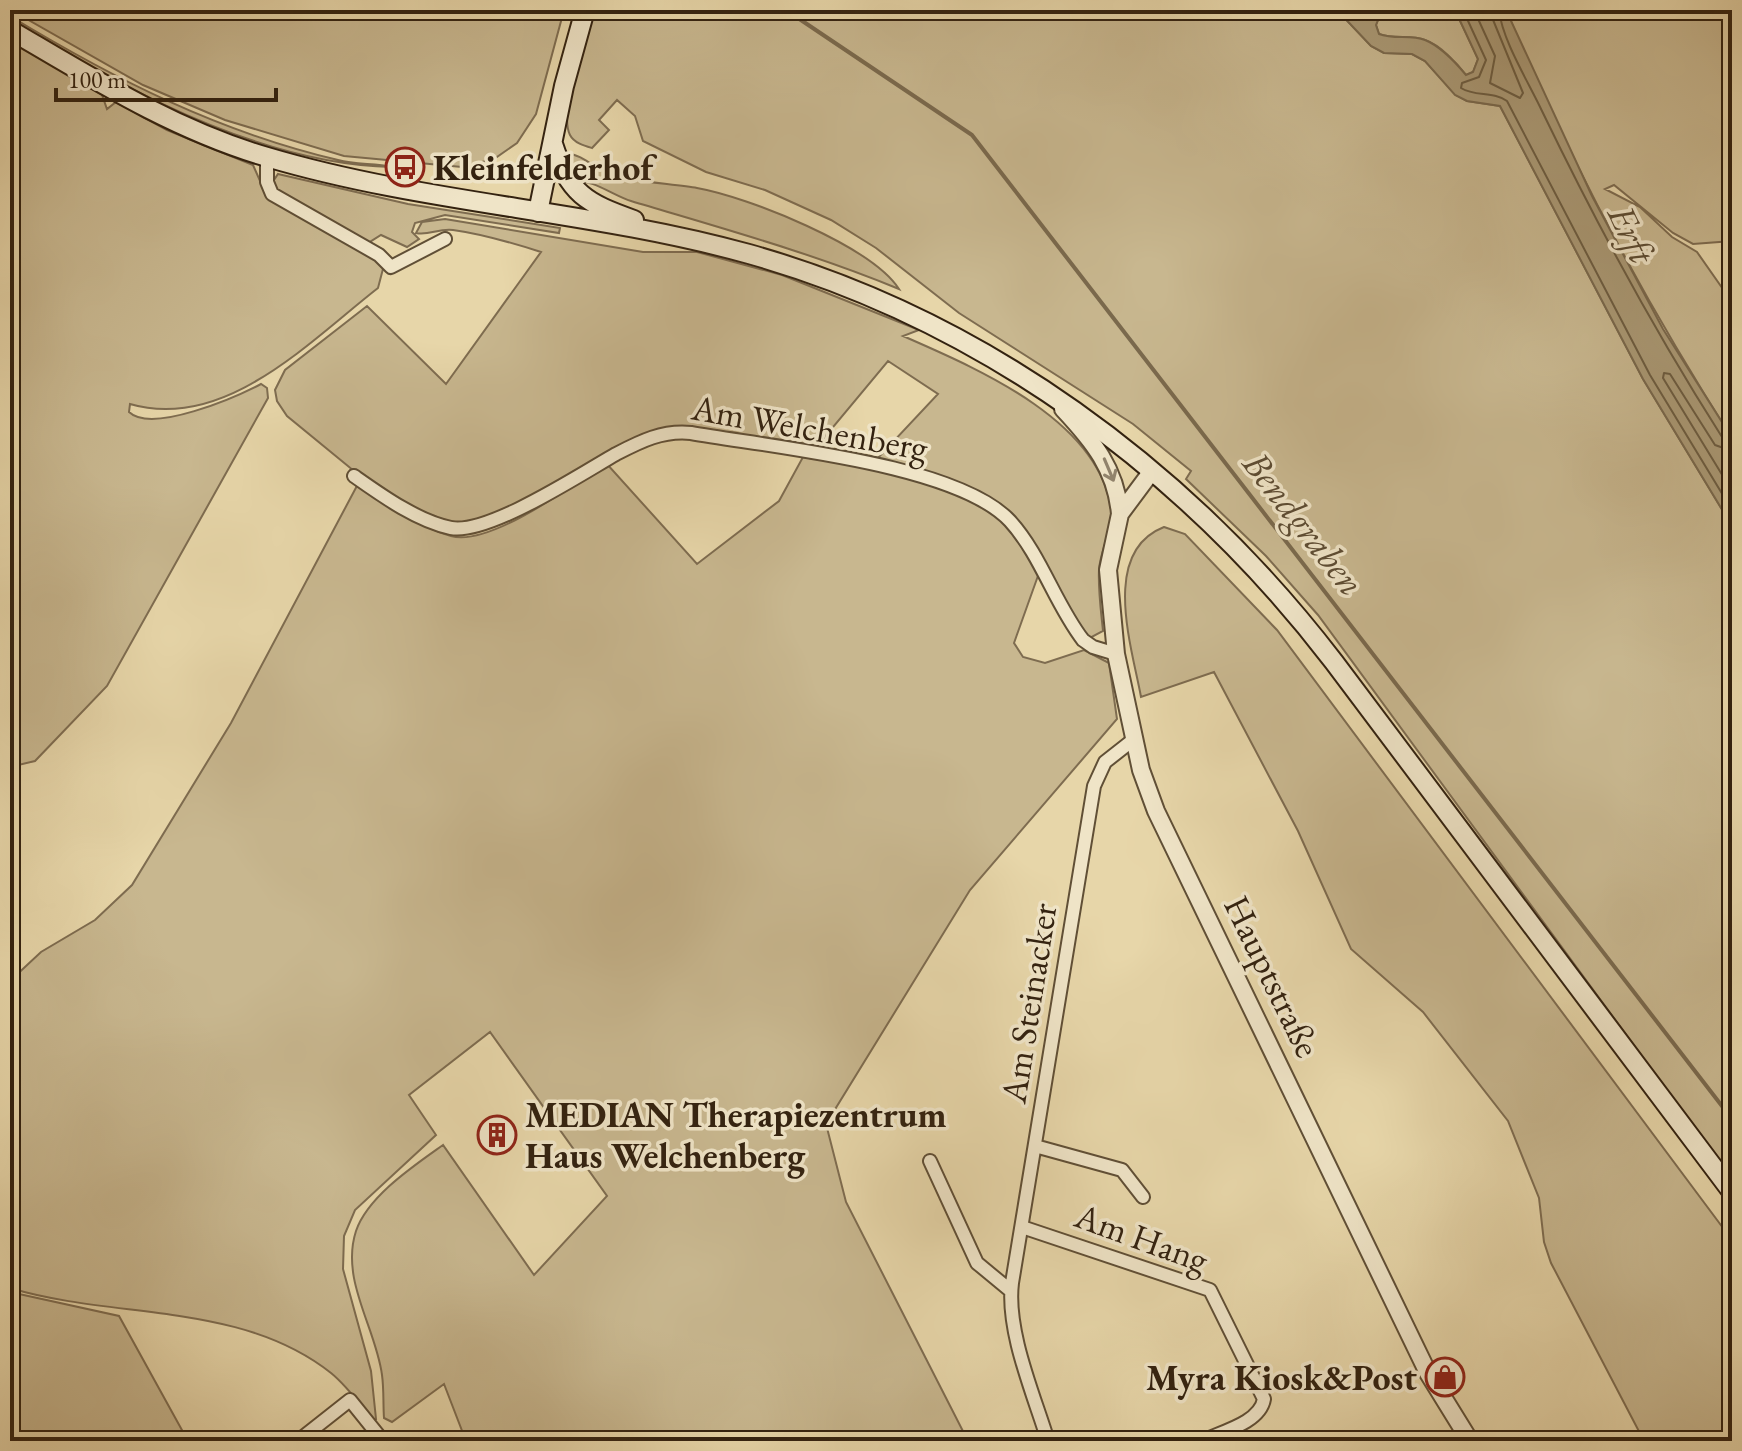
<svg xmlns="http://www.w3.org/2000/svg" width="1742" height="1451" viewBox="0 0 1742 1451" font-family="'EB Garamond',serif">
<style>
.green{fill:#c8b78f;stroke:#7e6c50;stroke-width:2}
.water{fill:#aa9975;stroke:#7a694d;stroke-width:2}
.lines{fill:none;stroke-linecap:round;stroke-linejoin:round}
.shore{stroke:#6e5e42;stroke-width:2}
.stream{stroke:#7a694d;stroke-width:4}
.minor-casing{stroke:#604f36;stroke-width:16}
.tertiary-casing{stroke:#604f36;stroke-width:20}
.secondary-casing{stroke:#332210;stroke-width:22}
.minor{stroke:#efe4c7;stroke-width:12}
.tertiary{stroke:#efe4c7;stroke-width:16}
.secondary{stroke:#efe4c7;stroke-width:18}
.oneway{stroke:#91836c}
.labels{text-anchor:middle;stroke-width:7;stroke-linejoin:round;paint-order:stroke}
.poi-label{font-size:36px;font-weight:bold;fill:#332210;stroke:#efe4c7;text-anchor:start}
.street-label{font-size:36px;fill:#332210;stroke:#efe4c7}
.water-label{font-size:38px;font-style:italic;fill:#5d4c33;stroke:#efe4c7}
</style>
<rect width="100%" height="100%" fill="#e7d6a9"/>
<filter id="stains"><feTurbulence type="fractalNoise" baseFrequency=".0025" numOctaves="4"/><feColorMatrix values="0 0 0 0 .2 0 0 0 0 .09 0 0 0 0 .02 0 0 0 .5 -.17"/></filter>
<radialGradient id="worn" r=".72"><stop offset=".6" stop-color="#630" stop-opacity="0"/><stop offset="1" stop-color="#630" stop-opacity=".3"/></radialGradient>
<!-- green -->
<path class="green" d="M11 10H564L536 114 517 143 494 159 462 167 344 156 225 120 143 85Z
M594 10H1337L1371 46 1384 53 1412 54 1425 61 1456 95 1467 101 1500 106 1643 379 1732 526V1179L1318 615 1266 556 1186 479 1191 471 1133 424 959 313 876 248 831 220 765 190 706 172 643 141 635 116 617 100 599 120 609 130 592 148C585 146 574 143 570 135 558 111 586 37 594 10Z
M1382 10H1455L1478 59 1473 72 1466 75C1457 63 1440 45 1425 40 1411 34 1394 40 1379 34L1376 25Z
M1506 10H1732V241L1693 244 1673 233 1614 185 1605 189 1640 207 1672 237 1697 252 1732 302V365L1727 381 1732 389V438C1645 302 1569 160 1506 10Z
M10 16C114 79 219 132 338 160 356 165 374 163 392 167 279 165 156 106 60 49 46 40 18 30 10 16Z
M10 40 102 95 107 109 116 102 167 130 253 165 264 190 276 202 384 265 378 288C311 340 225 432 130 404L129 412C152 434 236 397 261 384L267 388 268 398 107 686 35 761 10 767Z
M564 153C582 154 592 166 605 173 622 181 676 184 697 188 748 197 871 246 899 289 812 253 721 228 631 201 614 196 591 178 574 182Z
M278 174 408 204 560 228 559 233 445 215 415 223 412 232 419 239 407 247 381 235 368 243 277 192 272 183Z
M445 219 643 252H697L782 275 919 330 903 336C976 368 1100 420 1111 510 1113 529 1100 551 1099 570 1098 590 1101 611 1103 631L1088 639 1004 511 875 461 938 394 888 361 814 450 678 429 471 524 441 520 413 508 354 471 287 416 277 401 275 390 285 370 367 306 446 384 541 252C513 243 482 234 453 230 439 228 428 236 416 233L422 222Z
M803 457C864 467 966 477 1007 527 1019 541 1028 558 1039 573L1014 643 1023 657 1045 663 1084 650 1109 663 1117 719 970 890 826 1124 846 1202 968 1441H466L444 1384 392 1422 384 1418C383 1404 384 1389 382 1375 376 1328 340 1280 356 1231 368 1196 415 1165 443 1145L534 1275 607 1196 490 1032 409 1095 436 1135 355 1210 344 1236 343 1269 371 1371 376 1419H372C359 1403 347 1386 331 1373 240 1301 116 1320 10 1288V981L41 952 95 920 132 885 231 723 359 482C387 501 418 527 451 536 490 547 572 485 607 464L697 564 779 501Z
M1164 527 1185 534 1277 630 1732 1240V1441H1644L1551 1263 1544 1242 1539 1198 1508 1121 1423 1012 1351 949 1298 831 1214 672 1141 697C1132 647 1100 552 1164 527Z
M10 1292 119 1316 188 1441H10Z"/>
<!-- water -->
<path class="water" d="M1337 10H1382L1376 25 1379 34C1394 40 1411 34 1425 40 1440 46 1456 63 1466 75L1473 72 1478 59 1455 10H1506L1592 196 1663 329 1732 438V526L1643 379 1500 106 1467 101 1455 95 1425 61 1412 54 1384 53 1371 46Z"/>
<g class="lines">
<!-- shore -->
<path class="shore" d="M1463 10 1486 60 1479 77 1462 83 1461 88C1475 97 1494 91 1507 101L1650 375 1732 510
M1474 10 1495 56 1490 83 1520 98 1523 93 1489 10
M1499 10C1502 40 1529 83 1542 111 1596 223 1655 332 1722 437L1732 441
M1732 451 1715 445 1670 374 1664 373 1663 378 1732 491"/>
<!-- stream -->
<path class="stream" d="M786 10 972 135 1732 1119"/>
<defs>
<path id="minor" d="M267 157V182L272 194 379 255 391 267 445 239
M354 476C381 495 417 521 451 528 488 535 581 474 616 454 641 441 663 430 691 433 770 447 957 464 1010 521 1041 555 1055 604 1083 640L1093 647 1116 654
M1035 1146 1122 1170 1143 1197
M930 1161 977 1263 1011 1291
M1022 1227 1210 1290 1264 1399C1260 1423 1221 1432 1202 1441
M298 1441 350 1400 383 1441
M1048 1441C1034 1395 1006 1331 1012 1283L1094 786 1105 762 1133 740"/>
<path id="tertiary" d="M1063 409C1093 441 1116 469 1120 514
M1152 471 1120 514 1108 570 1116 654 1141 770 1156 811 1428 1373 1470 1441"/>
<path id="secondary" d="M10 30C92 78 174 130 267 157 425 204 590 210 749 254 983 320 1187 470 1334 662L1732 1192
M553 144C569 194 586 203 634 220
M538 212 564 86 585 10"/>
</defs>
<!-- minor casing -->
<use href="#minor" class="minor-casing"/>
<!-- tertiary casing -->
<use href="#tertiary" class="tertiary-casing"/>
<!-- secondary casing -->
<use href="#secondary" class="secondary-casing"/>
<!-- minor -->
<use href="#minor" class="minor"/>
<!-- tertiary -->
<use href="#tertiary" class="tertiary"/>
<!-- secondary -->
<use href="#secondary" class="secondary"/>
</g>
<!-- one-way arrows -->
<defs><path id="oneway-shaft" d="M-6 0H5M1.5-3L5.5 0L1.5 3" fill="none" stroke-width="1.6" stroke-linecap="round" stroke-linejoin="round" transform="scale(2)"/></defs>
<use class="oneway" href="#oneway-shaft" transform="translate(1109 470) rotate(67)"/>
<!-- icons -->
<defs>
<symbol id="bus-ring" viewBox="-11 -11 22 22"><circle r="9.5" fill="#efe4c7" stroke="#8f2418" stroke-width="1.5"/><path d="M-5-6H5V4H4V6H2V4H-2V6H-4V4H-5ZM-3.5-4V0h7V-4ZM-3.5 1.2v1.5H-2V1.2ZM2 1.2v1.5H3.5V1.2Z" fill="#8f2418"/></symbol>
<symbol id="building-ring" viewBox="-11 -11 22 22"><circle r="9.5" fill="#efe4c7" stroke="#8f2418" stroke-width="1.5"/><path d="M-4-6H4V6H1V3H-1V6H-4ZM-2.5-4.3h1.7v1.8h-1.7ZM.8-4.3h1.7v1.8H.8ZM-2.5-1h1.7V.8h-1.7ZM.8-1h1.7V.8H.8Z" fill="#8f2418"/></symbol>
<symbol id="shop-ring" viewBox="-11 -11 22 22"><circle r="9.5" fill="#efe4c7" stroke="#8f2418" stroke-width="1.5"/><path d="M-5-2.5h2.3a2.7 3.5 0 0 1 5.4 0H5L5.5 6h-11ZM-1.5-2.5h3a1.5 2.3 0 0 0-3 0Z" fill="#8f2418"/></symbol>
</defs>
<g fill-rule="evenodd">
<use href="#bus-ring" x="383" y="145" width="44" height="44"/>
<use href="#building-ring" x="475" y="1113" width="44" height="44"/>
<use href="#shop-ring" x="1423" y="1355" width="44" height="44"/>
</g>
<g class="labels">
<!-- poi labels -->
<g class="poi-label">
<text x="433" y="180">Kleinfelderhof</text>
<text x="525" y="1127">MEDIAN Therapiezentrum<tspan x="525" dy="41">Haus Welchenberg</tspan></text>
<text x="1417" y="1390" text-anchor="end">Myra Kiosk&amp;Post</text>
</g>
<!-- street labels -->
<g class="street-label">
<text transform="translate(810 427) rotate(10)" y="13">Am Welchenberg</text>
<text transform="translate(1273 976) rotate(64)" y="13">Hauptstraße</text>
<text transform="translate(1028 1003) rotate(-81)" y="13">Am Steinacker</text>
<text transform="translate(1142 1237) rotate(20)" y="13">Am Hang</text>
</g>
<!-- water labels -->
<g class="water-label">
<text transform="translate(1632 234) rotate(64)" y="13">Erft</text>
<text transform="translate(1304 523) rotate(52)" y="13">Bendgraben</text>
</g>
</g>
<!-- margin -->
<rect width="1742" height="1451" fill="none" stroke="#e7d6a9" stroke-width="40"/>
<rect x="12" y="12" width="1718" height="1427" fill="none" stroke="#332210" stroke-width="4"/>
<rect x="20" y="20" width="1702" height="1411" fill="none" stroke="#332210" stroke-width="2"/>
<!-- scale -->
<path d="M56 88v12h220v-12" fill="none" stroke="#332210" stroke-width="4"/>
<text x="68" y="88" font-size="24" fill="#332210" stroke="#efe4c7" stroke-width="6" paint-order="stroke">100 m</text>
<rect width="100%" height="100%" filter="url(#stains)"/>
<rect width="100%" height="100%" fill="url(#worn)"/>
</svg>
